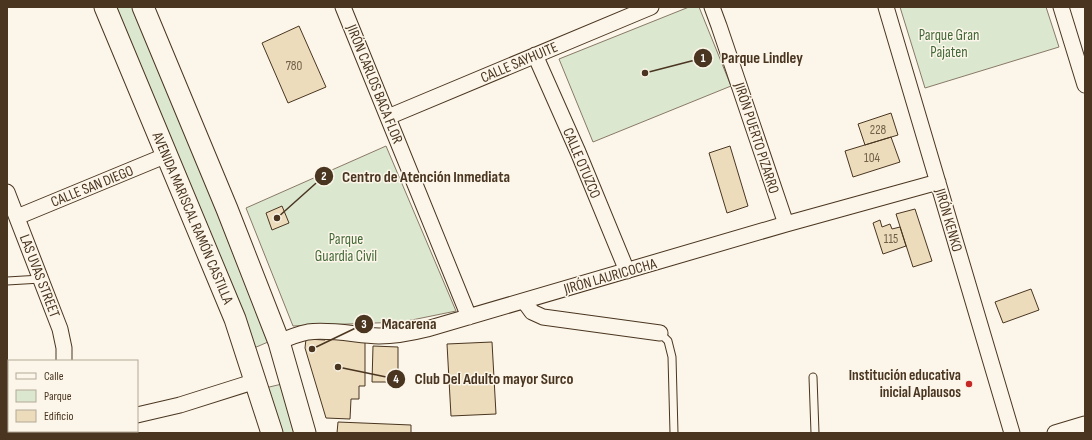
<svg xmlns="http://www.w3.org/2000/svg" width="1092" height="440" viewBox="0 0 1092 440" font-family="'Sofia Sans Condensed',sans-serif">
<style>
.green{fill:#dce7d0;stroke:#887966}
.building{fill:#ecdcbc;stroke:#4a3520}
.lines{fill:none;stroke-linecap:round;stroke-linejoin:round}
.lane-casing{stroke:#4a3520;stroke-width:9}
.street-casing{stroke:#4a3520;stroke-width:17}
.secondary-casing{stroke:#4a3520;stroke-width:23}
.lane{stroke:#fbf6e9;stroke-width:7}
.street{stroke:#fbf6e9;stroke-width:15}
.secondary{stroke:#fbf6e9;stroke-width:21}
.poi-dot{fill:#c62828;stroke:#fbf6e9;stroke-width:1.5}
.labels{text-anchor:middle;stroke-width:3;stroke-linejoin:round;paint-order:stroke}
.number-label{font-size:13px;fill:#725f47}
.park-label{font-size:15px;fill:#436837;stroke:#fbf6e9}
.street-label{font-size:15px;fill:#4a3520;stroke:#fbf6e9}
.poi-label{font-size:15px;font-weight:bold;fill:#4a3520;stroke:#fbf6e9;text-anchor:end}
.leader{fill:none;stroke:#4a3520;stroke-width:1.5}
.callout-dot{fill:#4a3520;stroke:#fbf6e9;stroke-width:1.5}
.mark-label{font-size:12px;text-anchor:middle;font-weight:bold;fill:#fff}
.callout-label{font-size:16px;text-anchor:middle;font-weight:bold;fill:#4a3520;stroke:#fbf6e9;stroke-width:3;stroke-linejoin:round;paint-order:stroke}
</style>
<rect width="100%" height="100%" fill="#fbf6e9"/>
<!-- green -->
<path class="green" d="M112 7H133L188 139 268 342 254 348Z
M689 7H699L731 86 593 142 559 59Z
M900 7H1046L1059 47 925 88Z
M386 146 456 311 402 322 293 326 246 208Z
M282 384 296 433H279L265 388Z"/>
<!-- building -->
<path class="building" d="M299 26 326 87 288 103 262 43Z
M891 113 898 135 865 145 858 124Z
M891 137 900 162 853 177 845 151Z
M730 146 748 206 727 213 709 153Z
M282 206 289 223 272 230 266 213Z
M915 209 932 261 913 267 896 214Z
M880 220 882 227 890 224 892 229 900 227 906 246 883 254 873 223Z
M1031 289 1039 310 1003 323 995 302Z
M326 335 345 336V340L365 341V386H359V399H351L350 419 326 418 305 348 306 339 325 340Z
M492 342 496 414 451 416 447 344Z
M373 346 398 347V382H372Z
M338 422 411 425V433H337Z"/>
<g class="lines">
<defs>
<path id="lane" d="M7 281 41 279
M660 333 668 341 672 357 674 433
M813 377 815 433"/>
<path id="street" d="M343 7 469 317
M712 7 719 26 786 224
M886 7 1012 433
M1061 7 1085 85
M535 55 578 152 627 271
M388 117 651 7
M7 192 60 329 64 348V361
M17 217 167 155
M524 301 532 312 543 317 660 333
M279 342C288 338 298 334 308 332 330 329 356 335 379 336 395 336 411 333 427 329L786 224 938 182
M137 415 180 405 256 381
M27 433 28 431
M1055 433 1085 424"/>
<path id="secondary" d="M105 7 235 319 272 433
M143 7 227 209 279 342 305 433"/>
</defs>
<!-- lane casing -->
<use href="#lane" class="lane-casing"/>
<!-- street casing -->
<use href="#street" class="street-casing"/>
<!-- secondary casing -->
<use href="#secondary" class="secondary-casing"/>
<!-- lane -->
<use href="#lane" class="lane"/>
<!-- street -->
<use href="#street" class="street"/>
<!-- secondary -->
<use href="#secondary" class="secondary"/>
</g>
<!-- markers -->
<circle class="poi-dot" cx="969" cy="384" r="4"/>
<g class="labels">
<!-- number labels -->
<g class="number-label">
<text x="294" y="70">780</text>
<text x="878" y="134">228</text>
<text x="872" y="162">104</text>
<text x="891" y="243">115</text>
</g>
<!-- park labels -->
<g class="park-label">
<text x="949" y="40">Parque Gran<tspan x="949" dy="17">Pajaten</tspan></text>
<text x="346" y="244">Parque<tspan x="346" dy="17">Guardia Civil</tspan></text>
</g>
<!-- street labels -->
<g class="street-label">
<text transform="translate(519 62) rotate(-23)" y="5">CALLE SAYHUITE</text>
<text transform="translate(375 84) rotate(68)" y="5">JIRÓN CARLOS BACA FLOR</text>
<text transform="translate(757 138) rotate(72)" y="5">JIRÓN PUERTO PIZARRO</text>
<text transform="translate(582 163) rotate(67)" y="5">CALLE OTUZCO</text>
<text transform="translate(92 186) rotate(-22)" y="5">CALLE SAN DIEGO</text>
<text transform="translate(193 218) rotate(67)" y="5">AVENIDA MARISCAL RAMÓN CASTILLA</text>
<text transform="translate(949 220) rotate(74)" y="5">JIRÓN KENKO</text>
<text transform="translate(40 276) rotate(69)" y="5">LAS UVAS STREET</text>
<text transform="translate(610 276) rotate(-16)" y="5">JIRÓN LAURICOCHA</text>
</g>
<!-- poi labels -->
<g class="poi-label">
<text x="961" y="380">Institución educativa<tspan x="961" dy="17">inicial Aplausos</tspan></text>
</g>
</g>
<!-- callouts -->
<path class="leader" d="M645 73L703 58M277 218L324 176M312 349L364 324M338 367L396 379"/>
<g class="callout-dot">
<circle cx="645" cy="73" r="4"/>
<circle cx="277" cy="218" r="4"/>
<circle cx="312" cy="349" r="4"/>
<circle cx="338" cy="367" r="4"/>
<circle cx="703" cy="58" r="10"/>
<circle cx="324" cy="176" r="10"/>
<circle cx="364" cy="324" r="10"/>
<circle cx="396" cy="379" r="10"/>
</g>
<g class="mark-label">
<text x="703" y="62">1</text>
<text x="324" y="180">2</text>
<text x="364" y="328">3</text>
<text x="396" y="383">4</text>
</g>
<g class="callout-label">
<text x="762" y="63">Parque Lindley</text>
<text x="426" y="182">Centro de Atención Inmediata</text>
<text x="409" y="329">Macarena</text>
<text x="494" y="384">Club Del Adulto mayor Surco</text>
</g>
<!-- border -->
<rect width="1092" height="440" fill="none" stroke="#4a3520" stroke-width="16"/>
<!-- legend -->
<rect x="8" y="360" width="130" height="72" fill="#fbf6e9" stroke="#b4a999"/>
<rect x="16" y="373" width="20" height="6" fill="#fbf6e9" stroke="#b4a999"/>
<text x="44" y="380" font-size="12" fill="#4a3520">Calle</text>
<rect x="16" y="390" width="20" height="12" fill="#dce7d0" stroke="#b4a999"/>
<text x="44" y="400" font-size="12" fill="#4a3520">Parque</text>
<rect x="16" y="410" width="20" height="12" fill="#ecdcbc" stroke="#b4a999"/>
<text x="44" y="420" font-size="12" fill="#4a3520">Edificio</text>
</svg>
